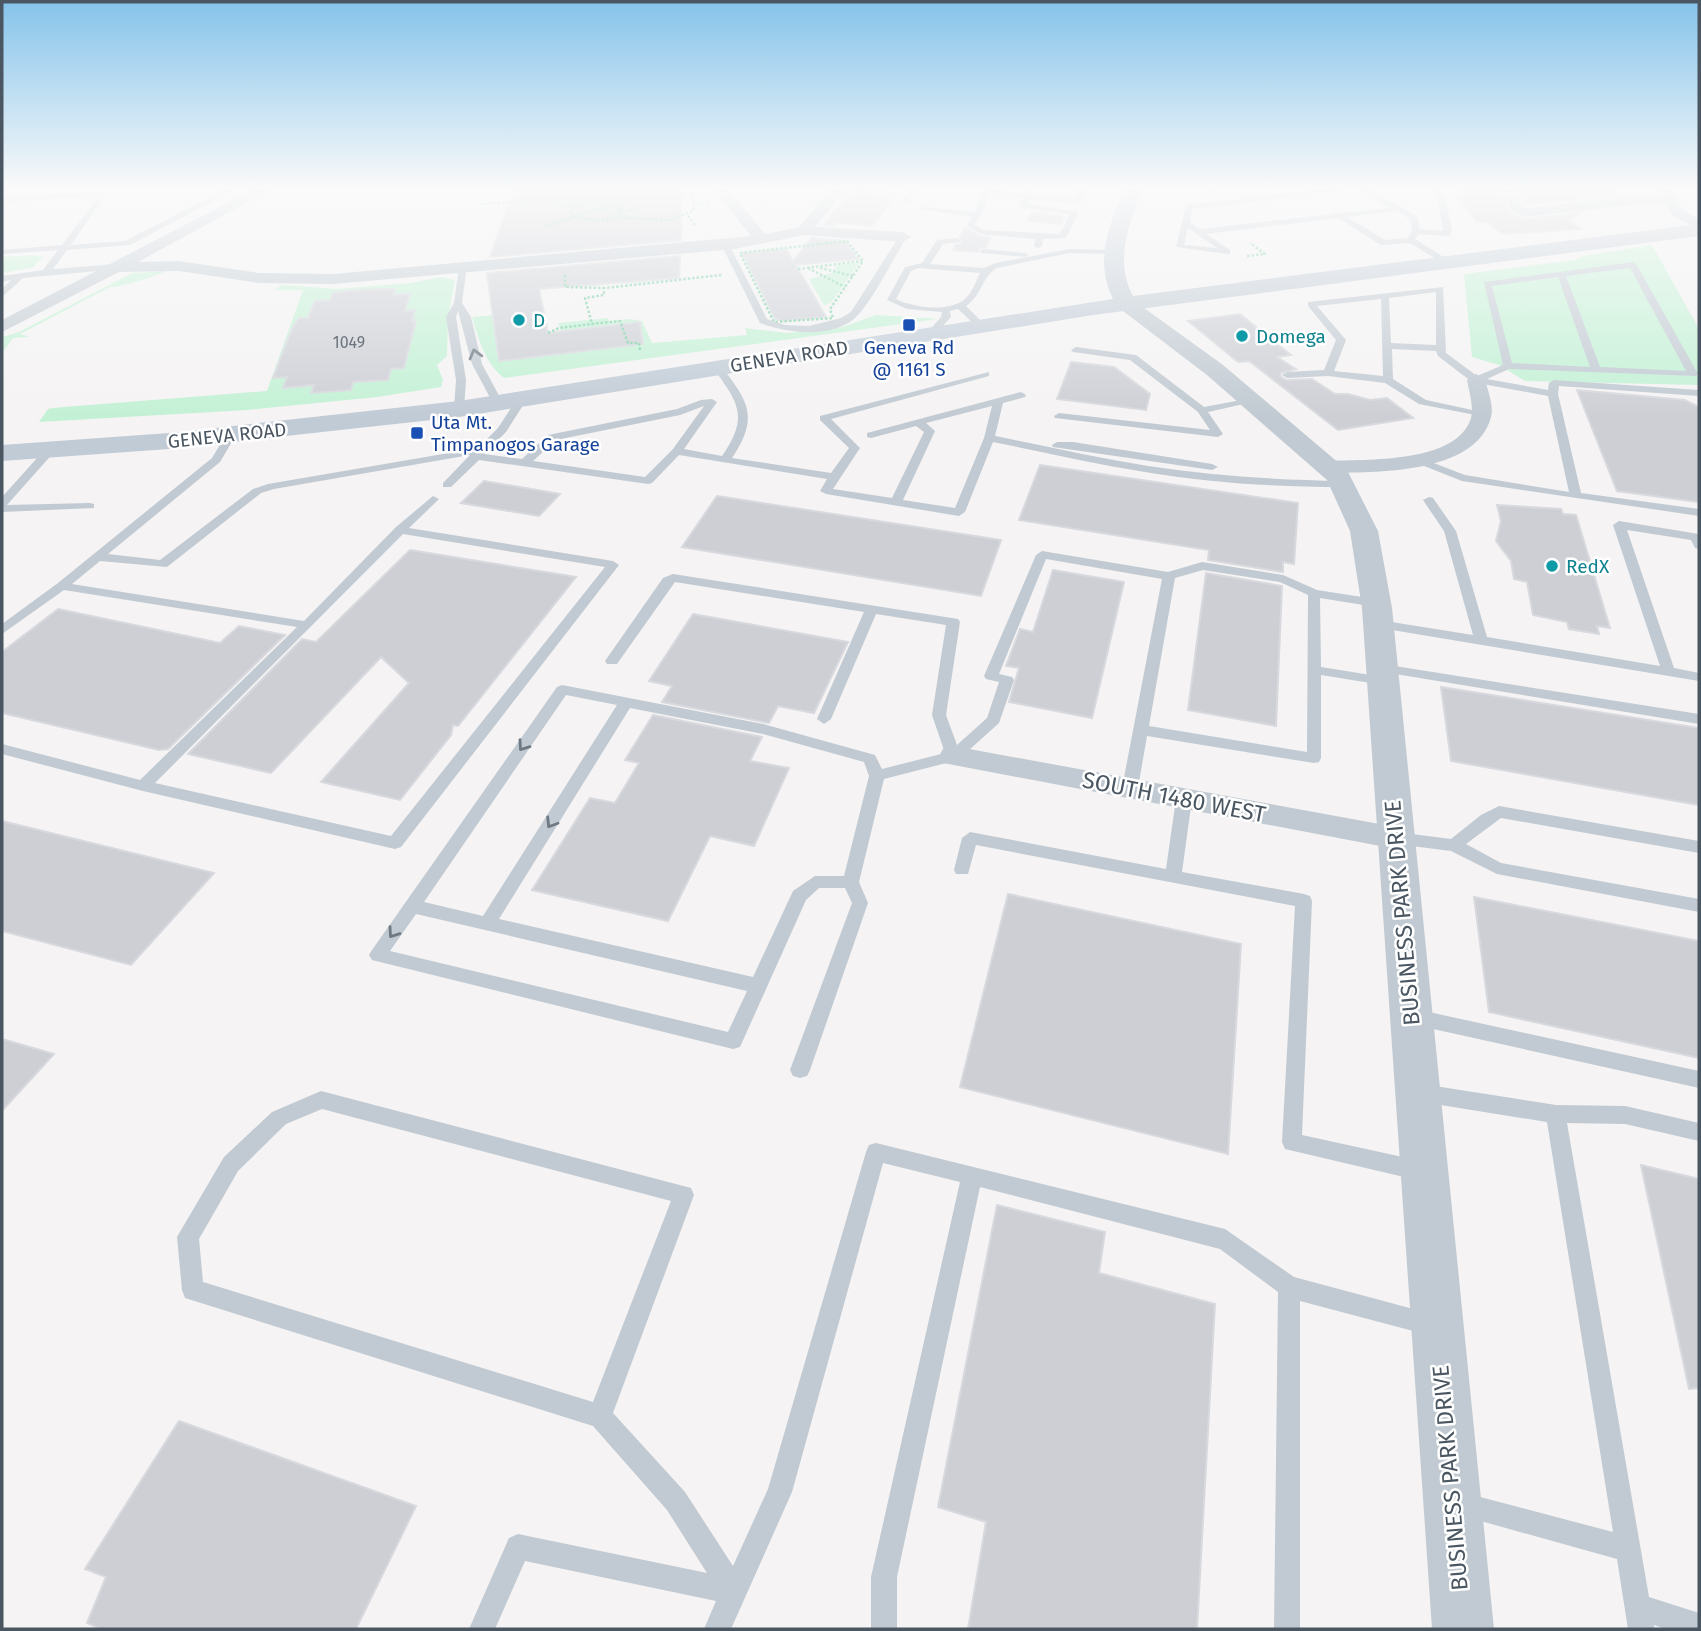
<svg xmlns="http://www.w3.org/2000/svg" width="1701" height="1631" viewBox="0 0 1701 1631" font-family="'Fira Sans',sans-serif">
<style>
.green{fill:#c3f1d5}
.building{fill:#cdcfd5;stroke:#d7d9de;stroke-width:2}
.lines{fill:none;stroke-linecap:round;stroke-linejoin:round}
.path{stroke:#7ad0a6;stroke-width:2.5;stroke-dasharray:2.5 2;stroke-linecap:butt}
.service{fill:#c1cad2;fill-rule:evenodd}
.minor{fill:#c1cad2;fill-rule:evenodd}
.tertiary{fill:#c1cad2;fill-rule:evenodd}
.secondary{fill:#c1cbd6;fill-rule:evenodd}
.oneway{stroke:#6e7983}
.culture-dot{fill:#0f9aa8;stroke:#fff;stroke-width:2.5}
.transit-dot{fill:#1a4fb4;stroke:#fff;stroke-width:2.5}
.labels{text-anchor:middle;stroke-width:5;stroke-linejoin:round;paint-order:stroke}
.far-number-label{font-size:16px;fill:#6b747e}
.far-culture-label{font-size:19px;fill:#0d838f;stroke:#fff;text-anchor:start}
.far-transit-label{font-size:19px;fill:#164399;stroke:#fff}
.far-street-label{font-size:19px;fill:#4a5661;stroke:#fff}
.street-label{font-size:23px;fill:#4a5661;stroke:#fff}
</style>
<rect width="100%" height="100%" fill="#f5f3f3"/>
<!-- green -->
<path class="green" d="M1652 245 1699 329V385L1525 381 1499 365 1472 357 1464 274 1575 260 1583 256Z
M35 255 43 257 32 268 2 273V257Z
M859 263 831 303 824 305 809 279 832 273 838 265Z
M166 271C160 275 118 288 110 287L20 334 30 337 13 338 2 353V337L19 332 132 273Z
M441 277 455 280 448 317 447 356 437 365 443 380 441 387 377 397 247 410 39 422 48 409 52 408 267 391 303 290H274L282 285 337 289 411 283Z
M493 315 499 360 617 325 561 331 558 323 608 318 609 321 630 319 642 321 652 343 747 335 745 328 787 333 843 327 876 315 938 319 504 378C485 363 479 340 472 317Z"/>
<!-- building -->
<path class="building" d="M514 189H682L681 240 490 257Z
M853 189 897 193 872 226 832 222 835 226 824 225Z
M1458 189H1500L1509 212 1524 219 1580 213 1569 221 1581 229 1503 234 1486 222H1477L1453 193 1461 194Z
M1519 189H1616L1605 197 1527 205 1524 204Z
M1032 212 1064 216 1061 224 1028 221Z
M965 228 980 236 990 238 986 247 979 249 978 252 953 250 955 245 963 244 960 237Z
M812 238 845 241 858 259 796 265 826 317 782 321 775 319 742 253 786 249 793 261Z
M680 256 679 278 539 289 548 333 640 322 643 344 499 361 487 273Z
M395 289 393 295 410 294 405 311 415 310 412 321 416 320 404 368 391 369 388 380 353 382 351 390 311 393 314 385 283 388 287 377 273 378 292 329 299 318H308L315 301 330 300 333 293 353 290Z
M1240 314 1291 355 1277 357 1296 369 1281 373 1280 376 1286 380 1312 379 1335 394H1348L1370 400 1387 398 1413 418 1338 430 1249 361 1238 362 1188 321Z
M1071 362 1114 367 1150 394 1146 410 1057 399Z
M1577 390 1685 400 1699 407V502L1617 491Z
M1040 465 1298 503 1294 564 1283 562V572L1208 560 1209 550 1019 520Z
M484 481 560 494 539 516 461 503Z
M717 496 1001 540 981 596 682 547Z
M1497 505 1561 509 1563 514 1576 515 1610 628 1597 626 1599 634 1569 629 1567 622 1533 615 1527 582 1514 579 1511 561 1496 541 1501 521Z
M410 550 576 577 458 726 453 725 451 735 400 800 321 782 409 683 381 657 271 773 188 754 302 639 316 642Z
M1053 570 1124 582 1092 718 1009 702 1019 668 1006 666 1020 629 1033 632Z
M1206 573 1282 586 1276 726 1188 710Z
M58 609 220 643 239 626 285 635 168 749 159 750 2 713V652Z
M693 614 848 642 814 713 778 706 769 723 662 702 672 686 649 681Z
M1441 687 1699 728V805L1451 761Z
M653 715 762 737 750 761 789 768 754 846 710 836 668 921 532 890 590 798 615 803 639 763 625 760Z
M2 821 214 873 131 965 2 931Z
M1008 894 1241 944 1228 1154 960 1087Z
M1474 897 1699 941V1058L1489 1012Z
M2 1039 54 1054 2 1111Z
M1641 1165 1699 1179V1388L1689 1389Z
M997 1205 1105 1232 1099 1273 1215 1304 1197 1629H968L986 1522 938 1507Z
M179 1421 416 1506 356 1629H101L87 1623 106 1577 85 1569Z"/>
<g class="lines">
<!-- path -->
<path class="path" d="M690 189 694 204
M581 201 584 205 574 208 566 205Z
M584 202H609L621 207 620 212
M480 204 538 201 567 204
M571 207 570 215C587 221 609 222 627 216L616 213 607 218
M601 209H622
M621 210H639
M688 216 696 226
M624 218 670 220 693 211 694 204 709 203
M546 226 641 195
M847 241 863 261 830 309 833 318 774 322 740 253Z
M1247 256 1265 254 1250 243
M808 268 845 287
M820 268 853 276
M798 269 862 261
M565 275V287L604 288
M548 333 559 328 592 324
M640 350 639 343H628L620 321 592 324 585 298 604 295V288L722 275"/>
<!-- service -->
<path class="service" d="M226 189H236L130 245 67 250 53 269 116 264 120 267 119 269 23 278 2 297V289L11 280 2 282V276L43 270 58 250 2 254V250L62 245 99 196 2 202V198L108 191 71 245 125 241Z
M909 189H917L909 200 911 202 907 204 901 200Z
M986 189 1025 194 1028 189H1034L1032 195 1069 199 1076 197 1078 189H1086L1082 200 1069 203 1030 199 1028 204 1079 212 1066 238 1043 239 1042 246 1038 248 1034 246 1035 239 981 234 967 226 972 217 919 209 923 207 974 212ZM991 194 1023 199 1019 206 1023 208 1070 214 1060 234 983 230 975 225Z
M1204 189H1218L1214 191Z
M1329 189H1355L1192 209 1190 222 1200 229 1332 214 1336 212 1340 213 1390 208 1358 189H1368L1417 216 1420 229 1443 231 1437 196 1430 189H1439L1445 195 1452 230 1449 236 1419 234 1415 239 1453 263 1446 265 1410 243 1381 245 1338 218 1206 234 1230 250V254H1227L1176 247 1186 205ZM1397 211 1410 219 1412 231 1408 238 1385 240 1347 217ZM1188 228 1217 248 1184 245Z
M900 235 907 237C893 259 874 298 858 315 835 340 787 333 760 323L721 244 725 242 729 244 767 319 785 325 809 326 841 318 851 312Z
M958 238 961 242 943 244 930 264 984 268 995 263 1070 249 1111 250 1115 252 1111 254 1070 253 997 268C982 276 981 297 966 306L984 324V328H978L958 309 950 311 951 317 934 336H928V332L941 317 942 312 907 309 887 300 905 267 922 263 937 240ZM918 268 980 273C976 281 973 291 966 298 951 313 914 308 896 299L911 271Z
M984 249 1025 253 1029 255 1025 257 981 253 980 251Z
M1633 262 1637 265 1698 374 1696 376 1509 369 1487 379 1548 390 1549 383 1554 380 1699 390V396L1559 386 1558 394 1581 493 1699 509V516L1462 481 1414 462 1413 460 1418 457 1465 475 1569 492 1548 396 1472 382 1438 356 1436 351 1392 349 1393 379 1426 400 1486 413V417L1419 404 1385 383 1328 376 1287 378 1282 375 1287 372 1324 370 1336 340 1308 306V302L1443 287 1446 353 1477 376 1503 365 1484 282ZM1630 268 1686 371 1600 367 1566 276ZM1558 277 1590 367 1512 363 1492 286ZM1436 292V345L1391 343 1389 298ZM1381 299 1383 376 1334 371 1346 340 1317 306Z
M463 263 467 266 462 303 471 317 482 364 503 403 494 405 472 364 458 311 456 317 466 380 464 409 459 412 454 409 456 380 446 317 454 303 459 266Z
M1076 347 1136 355 1204 407 1252 398 1257 401 1208 412 1223 434 1218 437 1055 418 1054 416 1059 413 1210 430 1198 412 1130 360 1073 352 1071 350Z
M718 365 721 366C749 402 759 417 732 458L831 473 849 448 820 420V416L989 372V376L831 419 860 448 833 489 892 498 924 432 916 426 871 438 867 437V433L1021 392 1026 395 1025 397 1003 403 995 436C1046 446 1097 458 1148 466 1213 476 1277 480 1342 481L1348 484 1342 487C1276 487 1210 483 1145 472 1094 464 1044 452 993 442L965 512 959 516 826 494 820 491 827 479 679 455 652 483 648 484 479 460 451 487H443V483L470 455 274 489 261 493 167 567 100 561 72 584 304 621 396 527 433 496 439 499 437 501 409 528 613 561 619 565 401 847 395 849 143 791 2 754V744L140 780 297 627 64 590 2 634V624L58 583 212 458 227 433 236 435 220 462 108 554 160 560 253 489 268 484 478 448 498 428 518 397 522 396 527 399 506 432 484 454 522 459 548 435 677 409 701 400 712 399 717 402 684 449 722 456C749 417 739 403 713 368ZM704 406 673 449 645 477 533 461 556 440 680 415ZM992 406 984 438 955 508 903 500 935 431 926 423ZM403 534 605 567 391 836 155 783Z
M1057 442H1073L1212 464 1218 467 1212 470 1053 447 1052 445Z
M51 446 56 449 55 451 7 505 90 503 94 504V508L2 512V497L47 447Z
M1429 497 1433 498 1456 531 1487 637 1660 666 1613 525 1619 521 1699 534V549L1695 548 1691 540 1627 530 1674 668 1699 673V681L1374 627 1372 624 1379 620 1473 635 1444 531 1423 500Z
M1042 551 1168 572 1202 562 1283 575 1317 590 1381 600 1382 603 1376 607 1320 598 1321 667 1383 677 1390 681 1383 685 1321 675V758L1319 762 1314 763 1147 736 1138 788 1135 792H1125L1122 788 1162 579 1046 559 999 674 1012 677 1014 680 999 723 958 760 884 779 859 882 868 903 810 1070 807 1076 800 1078 793 1076 790 1070 852 903 845 888H819L806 900 740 1047 733 1049 372 960 369 955 372 950 557 687 562 685 763 724 875 755 882 769 945 753 932 715 946 625 876 614 831 719 824 724 817 719 864 612 675 582 617 664H607L605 661 663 578 673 574 958 619 960 622 946 715 957 745 987 718 999 682 986 679 984 676 1036 555ZM1203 570 1280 582 1308 595 1307 752 1149 726 1175 578ZM566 695 617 705 483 916 424 902ZM630 708 763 734 864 762 869 776 844 876H815L793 891 753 977 499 919ZM416 914 747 991 728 1032 390 951Z
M1382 664 1699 714V724L1377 671 1375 668 1377 665Z
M1184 793 1192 799 1182 872 1304 894 1310 896 1312 901 1302 1135 1421 1161 1428 1164 1431 1171 1428 1178 1421 1181 1285 1149 1282 1142 1295 906 976 845 968 874H956L954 870 962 838 970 832 1166 869 1176 799Z
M1499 806 1699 841V853L1501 818 1466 844 1501 863 1699 899V912L1497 874 1451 851 1396 844 1388 838 1396 832 1451 839 1481 815Z
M1415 1009 1699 1071V1088L1415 1025 1408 1022 1406 1017 1408 1012Z
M1422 1084 1556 1105 1625 1106 1699 1123V1141L1625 1124 1567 1123 1649 1597 1699 1613V1629H1666L1654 1625V1629H1628L1617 1559 1452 1513 1449 1504 1452 1495 1461 1492 1613 1532 1547 1122 1422 1102 1415 1099 1412 1093 1415 1087Z
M321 1091 691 1188 694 1195 613 1413 685 1492 733 1566 768 1489 866 1152 869 1145 876 1143 1225 1229 1294 1277 1432 1314 1440 1317 1443 1325 1440 1333 1432 1336 1300 1301V1629H1274L1278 1292 1220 1249 980 1187 897 1577V1629H871V1577L960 1182 883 1163 792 1492 731 1629H704L716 1601 525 1561 495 1629H469L509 1538 518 1534 707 1573 667 1510 593 1426 185 1298 182 1290 177 1237 224 1157 272 1112ZM322 1109 671 1201 593 1402 203 1282 199 1239 238 1171 286 1124Z"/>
<!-- minor -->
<path class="minor" d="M254 189H272L138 262 179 261 259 273 333 274 751 236 714 189H728L765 234 799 227 831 189H846L815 227 903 232 911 237 903 242 804 235 734 249 333 284 259 283 179 271 119 272 2 332V320Z
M1502 189H1516L1522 206 1527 208 1647 195 1660 196 1656 189H1670L1683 210 1699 219V229L1673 216 1666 205 1647 203 1525 217 1511 211Z
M1476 374 1485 380C1488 391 1494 406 1491 417 1476 475 1374 472 1327 473L1320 471 1317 467 1320 463 1327 461C1366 459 1457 464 1471 418 1474 406 1469 392 1467 380Z
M953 746 1396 827 1407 830 1411 838 1407 846 1396 849 943 763 939 756 943 749Z"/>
<!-- tertiary -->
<path class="tertiary" d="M1126 298 1133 300 1223 365 1347 470 1378 531 1392 608 1494 1629H1432L1362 608 1350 531 1327 480 1207 375 1119 308 1116 304 1119 300Z"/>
<!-- secondary -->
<path class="secondary" d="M1124 189H1142C1129 225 1114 260 1133 296L1699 224V236L1093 315 459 417 169 449 2 461V445L169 433 459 401 1113 299C1094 260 1109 226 1124 189Z"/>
</g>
<!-- one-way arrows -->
<defs><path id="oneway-chevron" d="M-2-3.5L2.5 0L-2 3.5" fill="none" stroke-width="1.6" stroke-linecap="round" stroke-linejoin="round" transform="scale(1.75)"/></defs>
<g class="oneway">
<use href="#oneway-chevron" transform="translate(475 354) rotate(-105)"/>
<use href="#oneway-chevron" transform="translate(523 746) rotate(125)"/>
<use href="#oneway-chevron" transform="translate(551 823) rotate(122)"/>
<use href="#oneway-chevron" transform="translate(393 933) rotate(125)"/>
</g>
<!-- sky -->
<linearGradient id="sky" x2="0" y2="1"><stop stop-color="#85c3ea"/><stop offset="0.45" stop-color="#fafafa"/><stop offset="1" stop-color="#fafafa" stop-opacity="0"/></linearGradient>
<rect width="1701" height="418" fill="url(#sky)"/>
<!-- markers -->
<g class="culture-dot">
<circle cx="519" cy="320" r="7"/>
<circle cx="1242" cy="336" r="7"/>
<circle cx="1552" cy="566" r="7"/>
</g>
<g class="transit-dot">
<rect x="902" y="318" width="14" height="14" rx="3.5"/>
<rect x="410" y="426" width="14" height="14" rx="3.5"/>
</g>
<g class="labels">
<!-- far-number labels -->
<g class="far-number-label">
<text x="349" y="348">1049</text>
</g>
<!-- far-culture labels -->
<g class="far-culture-label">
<text x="533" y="327">D</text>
<text x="1256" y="343">Domega</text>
<text x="1566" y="573">RedX</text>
</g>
<!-- far-transit labels -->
<g class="far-transit-label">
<text x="909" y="354">Geneva Rd<tspan x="909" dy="22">@ 1161 S</tspan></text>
<text x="431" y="429" text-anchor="start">Uta Mt.<tspan x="431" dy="22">Timpanogos Garage</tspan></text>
</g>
<!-- far-street labels -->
<g class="far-street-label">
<text transform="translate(789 356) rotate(-9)" y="7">GENEVA ROAD</text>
<text transform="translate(227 435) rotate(-6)" y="7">GENEVA ROAD</text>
</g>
<!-- street labels -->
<g class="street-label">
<text transform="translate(1174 797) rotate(11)" y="8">SOUTH 1480 WEST</text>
<text transform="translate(1402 913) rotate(-95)" y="8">BUSINESS PARK DRIVE</text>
<text transform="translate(1450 1478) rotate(-95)" y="8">BUSINESS PARK DRIVE</text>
</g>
</g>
<!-- border -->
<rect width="1701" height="1631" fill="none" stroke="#4a5661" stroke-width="7"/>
</svg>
